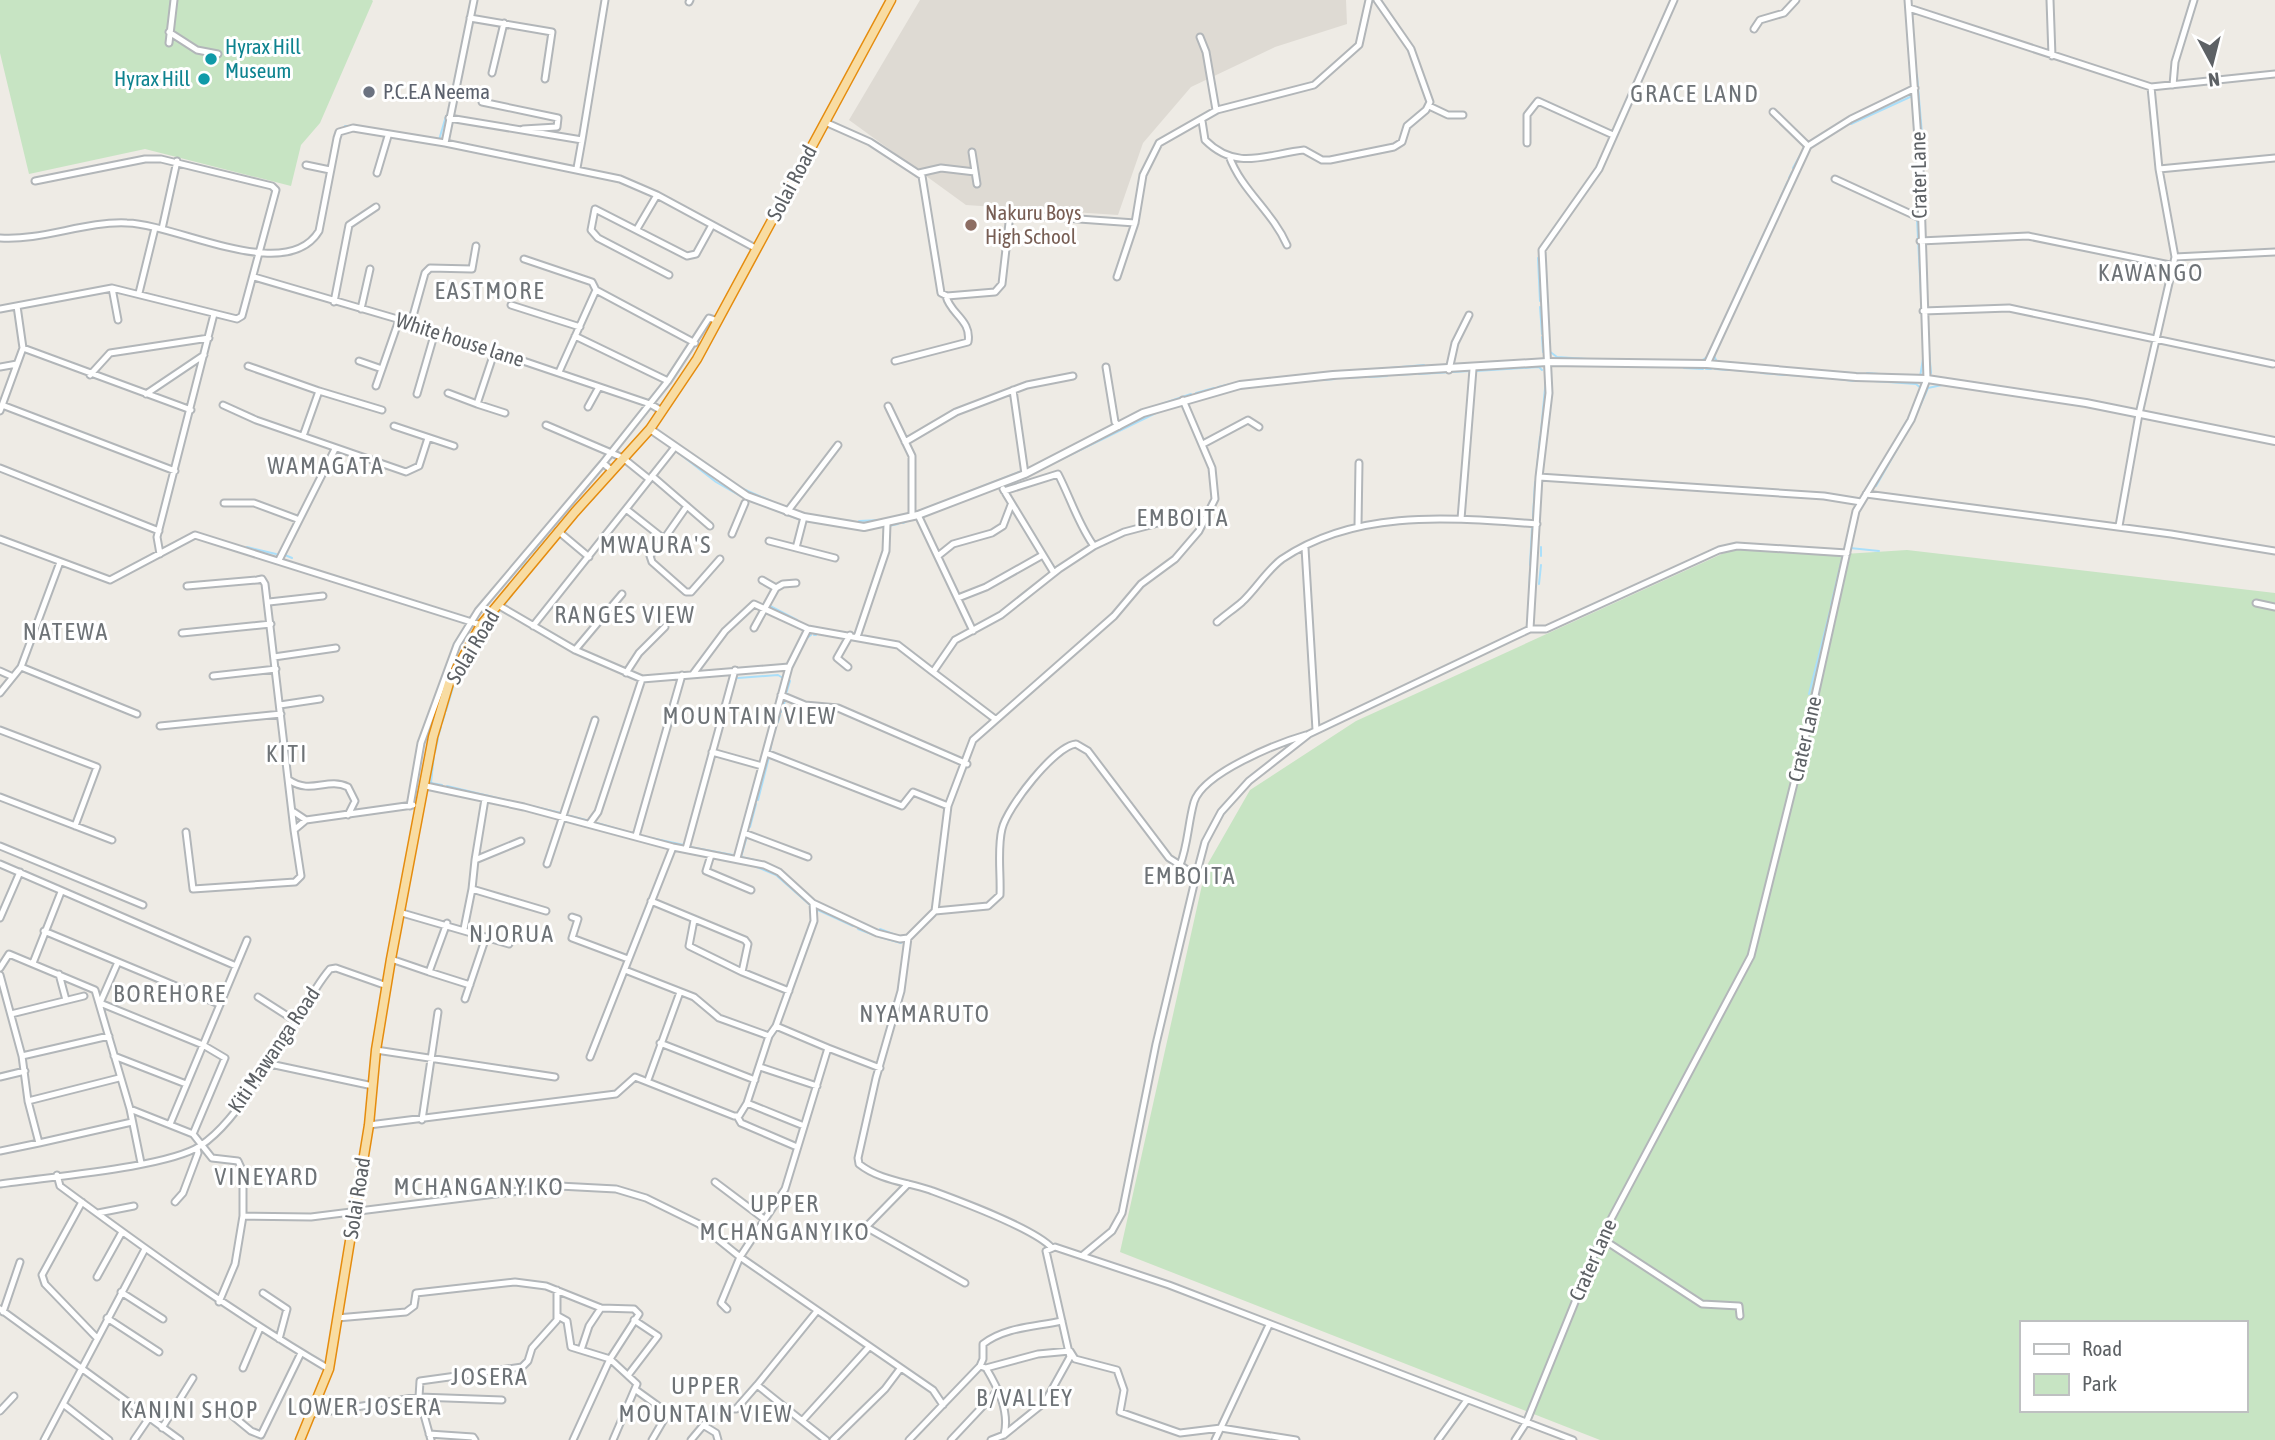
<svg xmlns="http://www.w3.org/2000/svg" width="2275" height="1440" viewBox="0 0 2275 1440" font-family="'Asap Condensed',sans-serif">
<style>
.education{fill:#dedad3}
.green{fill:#c7e4c3;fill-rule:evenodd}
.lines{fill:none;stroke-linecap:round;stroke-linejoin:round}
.stream{stroke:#aadffa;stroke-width:2}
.minor-casing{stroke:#b2b6b9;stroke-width:9}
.tertiary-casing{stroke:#b2b6b9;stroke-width:10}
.trunk-casing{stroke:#e58c0e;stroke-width:11}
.minor{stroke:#fff;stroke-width:5}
.tertiary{stroke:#fff;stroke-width:6}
.trunk{stroke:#f8dca2;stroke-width:8}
.culture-dot{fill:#0f9aa8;stroke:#fff;stroke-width:2.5}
.worship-dot{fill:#6b7280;stroke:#fff;stroke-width:2.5}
.education-dot{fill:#8d6e63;stroke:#fff;stroke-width:2.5}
.labels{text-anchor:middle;stroke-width:6;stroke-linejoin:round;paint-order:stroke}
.culture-label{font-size:21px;fill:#0d838f;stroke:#fff;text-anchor:start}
.worship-label{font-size:21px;fill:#5b616d;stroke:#fff;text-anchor:start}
.street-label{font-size:21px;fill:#5d6165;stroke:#fff}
.education-label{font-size:21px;fill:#785e54;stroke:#fff;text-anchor:start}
.quarter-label{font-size:24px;letter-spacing:2px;fill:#6e7377;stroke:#fff}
</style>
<rect width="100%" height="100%" fill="#eeebe5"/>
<!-- education -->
<path class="education" d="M920 0H1346L1347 24 1275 47 1191 87 1143 143 1118 215 966 205 849 120Z"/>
<!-- green -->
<path class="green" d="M0 0H372L373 1 320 123 301 145 291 186 145 149 29 174 0 53Z
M1735 548 1844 554 1907 550 2275 593V1440H1600L1120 1252 1206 867 1250 790 1356 721ZM2021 1323H2245V1410H2021Z"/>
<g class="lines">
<!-- stream -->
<path class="stream" d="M1917 75 1923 146 1922 159
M1851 124 1910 97
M345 126H349
M439 140 446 116
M1809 142 1833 127
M1793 168 1802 152
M1789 178 1792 172
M1917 219 1924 353 1920 377
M1768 225 1788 181
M1755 253 1766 229
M1538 258 1540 301
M1734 299 1753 256
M1540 307 1542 334
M1730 321 1745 287
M1719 331 1732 303
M1542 337 1543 352
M1929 350 1931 373
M1549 351 1557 357 1587 359
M1708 355 1718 334
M1591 359H1627
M1632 360H1663
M1701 361 1707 357
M1717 362 1714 356 1721 340
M1655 366 1679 367
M1684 368 1703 369
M1706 369H1711
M1715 369 1729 370
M1367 370 1424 365
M1734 370 1757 372
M1476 371 1539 367 1542 370
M1839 372 1862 374
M1761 373 1785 375
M1867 373 1890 375
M1419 374 1470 371
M1392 375 1414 374
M1789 375 1806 376
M1369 377 1387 376
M1809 377 1828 378
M1340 378 1364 377
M1832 378 1834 379
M1838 379 1854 381
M1322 380 1335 379
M1249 381 1320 373
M1305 381 1316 380
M1857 381H1870
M1874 381 1916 384 1922 389
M1218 387 1231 384
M1230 391 1245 387
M1196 393 1214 388
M1144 410 1191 394
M1916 415 1928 388 1942 385
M1902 429 1910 416
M1541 431 1546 378
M676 451 716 482 742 497
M1033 473 1160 411
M1536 478 1540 437
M1876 486 1908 430
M741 488 771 501
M593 499 596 495
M751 501 801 520
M583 509 588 504
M916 512 1022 471
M800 513 823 517
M927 515 951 506
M1533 517 1535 482
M828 518 836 519
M841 520 852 521
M806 521 839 526
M859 521 881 520
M903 523 911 519
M889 526 898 524
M872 528 882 527
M247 547 276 554
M1850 548 1879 551
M534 554 547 539
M285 555 292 558
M1541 556V547
M1530 565 1532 528
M522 568 527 562
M1539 584 1541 565
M1529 603 1530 571
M505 604 512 595
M1831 605 1843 555
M770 606 797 620
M1836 613 1848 560
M526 624 581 656 624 674
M489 625 499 612
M814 635H816
M807 638 811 635
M476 641 485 630
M697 677H710
M738 678 778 675 783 678
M456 679 460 672
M786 694 790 681
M1809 694 1830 611
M446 711 454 684
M781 712 785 701
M778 722 780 715
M442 723 445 714
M438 737 441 727
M773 737 776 727
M770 751 772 741
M435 752 438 739
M434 755 431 783 442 785
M447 786 561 813
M758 800 769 757
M517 808 526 810
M566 815 590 821
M597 823 635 834
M750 827 756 804
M747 836 741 857 759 861
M651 838 684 845
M690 847 733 855
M752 865 776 875 810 905
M818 910 853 926
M858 929 874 935
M880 929 901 937
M880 937 901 943"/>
<defs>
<path id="minor" d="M2050 0 2052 56
M689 2 690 0
M1909 8 2151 87 2275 74
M470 18 552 32 545 79
M1754 29 1760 20 1784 13 1796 0
M169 32 197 50 218 54
M1200 37 1206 52 1216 110
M169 43 174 0
M492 73 504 23
M2173 85 2175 62 2194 0
M482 102 558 118 557 127 523 129
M1429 106 1448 115H1463
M1773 112 1808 146
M449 118 582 140 605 0
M1202 121 1205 140C1237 172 1267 154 1304 150L1322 160H1330L1394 147 1402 142 1407 126 1426 110 1430 102 1411 49 1377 0
M825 122 870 142 922 176 941 293 947 296 995 292 1002 284 1010 214 1135 223 1143 175 1159 143 1217 110 1314 85 1359 45 1369 0
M445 143 474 0
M1527 143V115L1538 101 1613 135
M972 152 977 184
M1229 156C1242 191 1272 211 1287 245
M306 165 330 170
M577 168 582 140
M2159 169 2275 158
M377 173 388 136
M919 173 941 168 975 172
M1835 179 1922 219
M162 229 177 161
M637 229 657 195
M0 238C42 241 85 221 127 223 177 224 286 285 319 231L337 138 339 132 353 128 445 143 620 179 657 195 757 249
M1920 241 2028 236 2170 265
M2175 257 2275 252
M524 259 592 282 596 290 559 372
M669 275 598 238 591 230 595 209 687 256 696 254 712 225
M254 277 411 323 650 404 662 411
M1117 277 1135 223
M112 288 118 320
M596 290 695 343
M139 293 155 228
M334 302 349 225 376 207
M511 305 580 327
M0 309 112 288 237 319 242 316 276 190 272 186 161 159H145L35 181
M361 309 370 269
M1923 311 2009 308 2273 364
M411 323 425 273 430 268 472 269 476 246
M575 336 668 381
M23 348 191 410
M495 350 477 404 505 413
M359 361 382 369
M895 361 968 342C972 320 950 314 946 296
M1707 364 1808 146 1851 119 1915 88
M248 366 319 391 303 436
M0 367 17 364
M1106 367 1115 422 1119 426
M1449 370 1455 343 1469 315
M90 375 110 353 209 338
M376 386 399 320
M1013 390 1025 474
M319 391 382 410
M448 393 477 404
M146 394 204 355
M417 394 435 332
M2 405 175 471
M223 405 256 420 406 472 419 466 428 438
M888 406 912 456V516
M588 407 599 387
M0 411 23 348 17 306
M546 425 623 458 649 479
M394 426 454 446
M905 442 956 412 1027 385 1073 376
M1203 444 1248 420 1259 427
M675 447 626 509 664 539 650 556 652 562 686 592H691L720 559
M0 468 159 531
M611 470 603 463 668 381 709 318 718 321
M652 476 710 526
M1539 477 1824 496 1861 502
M1003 489 1054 573
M1004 491 1058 474C1070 497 1079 526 1094 546
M1866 494 2171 534 2275 551
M224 503H254L297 519
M787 512 838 445
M918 515 973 631
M1461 519 1473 369
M1358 526 1359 463
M2119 526 2139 414 2175 257 2159 169 2151 87
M558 531 589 557
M732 534 745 503
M0 539 110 580 195 535 481 625
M664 539 687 506
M769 541 835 558
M796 548 804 517
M1305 548 1316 730
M160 554 157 537 214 314
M938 556 953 544 992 533 1003 526 1011 505
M279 560 335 449
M187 586 257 580 262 579 265 584 294 830
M776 588 783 584 796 583
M958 598 986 587 1041 556
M269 602 323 596
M2256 603 2275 607
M498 605 575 650 642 679 789 667
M1217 622C1225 615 1234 609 1242 602 1256 589 1267 570 1282 559 1357 508 1452 518 1537 524
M533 626 626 509
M754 628 776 588 762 580
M1530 629 1539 477 1549 393 1542 250 1599 169 1674 0
M182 633 271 624
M857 637 886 551 887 524
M575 650 622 594
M274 657 336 648
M21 667 137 714
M848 667 837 658 850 635
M0 671 11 676
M933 672 995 719
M626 673 639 653 665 627
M693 674 725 631 754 604 808 629
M213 676 276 669
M0 693 21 667 60 562
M781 695 805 705 838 708 967 764
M280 705 320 699
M160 726 281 714
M0 730 97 767 75 826
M712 752 762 766
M766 753 902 806 913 792 948 806
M289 780C311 795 327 777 348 787L355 801 348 815
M426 786 524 807 673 847 764 865 779 872 813 903 877 933 900 939 908 938 935 911 988 906 1000 895C1001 874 997 849 1002 829 1007 807 1055 746 1076 744L1088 751 1169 858 1180 865
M0 797 112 840
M410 806 421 743 457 645 478 611 603 463
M294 812 306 820 413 805
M590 823 598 812 642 679
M186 832 193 889 295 882 301 876 294 830 306 820
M744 833 808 857
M636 836 682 675
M0 846 143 905
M686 849 735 670
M711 855 706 871 751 890
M737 858 789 667 808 629 898 645 933 672 955 640 1001 615 1059 569 1094 546 1124 532 1196 513 1205 514
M475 860 485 799
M0 864 236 966
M547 864 595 720
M1196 876 1180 865C1188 845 1188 823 1194 802 1203 773 1278 743 1306 735
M472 889 475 860 521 841
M651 901 745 940 748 944 742 972 789 991
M935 911 948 806 973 740 1114 616 1141 584 1175 559 1199 531 1215 499 1212 468 1183 400
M402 913 509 944
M572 917 578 919 572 938 628 959
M0 918 20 872
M694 920 689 946 742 972
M464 929 472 889 546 911
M44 931 219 1004
M908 938 901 991 876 1078 858 1158 859 1164C879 1180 906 1182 930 1190 957 1200 1034 1228 1052 1248
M391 959 429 972 447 923
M118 962 100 1003 203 1045 225 1058 193 1134 130 1109
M33 963 61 892
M0 968 9 954 95 990 130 1109 141 1163
M625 970 694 997 719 1018 769 1036 776 1026 814 921 813 903
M429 972 470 985
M59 974 66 1000
M0 975 22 1056 28 1101 39 1143 132 1122
M258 997 297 1022
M465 999 486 937
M11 1014 84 996
M660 1043 755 1080
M828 1048 880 1068
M376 1050 555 1077
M22 1056 109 1036
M114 1056 186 1084
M590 1057 673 847
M270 1064 373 1086
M760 1067 817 1086
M0 1077 25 1071
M648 1080 680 992
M28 1101 119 1078
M747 1103 769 1036
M737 1116 741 1123 797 1147
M422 1120 438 1012
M170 1124 247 940
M369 1125 616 1094 635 1077 734 1116H739L747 1103 804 1126
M193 1134 212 1158 238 1161 243 1172V1216
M0 1151 39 1143
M57 1175 60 1186C148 1251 235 1314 329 1369
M715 1182 764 1219
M0 1184C45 1177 166 1168 200 1146 229 1127 249 1091 270 1064 293 1035 306 997 330 969L336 968 387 986
M908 1184 866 1227 965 1283
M82 1202 42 1275 45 1284 96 1337
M175 1202 183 1193 198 1153 197 1148
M98 1213 134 1206
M1601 1238 1702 1304 1739 1306 1740 1316
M1083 1255 1112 1231 1122 1213 1156 1044 1196 876 1205 842 1221 812 1249 781 1309 734 1513 637 1530 629H1546L1719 550 1737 546 1847 553
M97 1277 122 1232
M121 1292 163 1319
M263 1293 287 1309 279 1339
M219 1302 235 1264 243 1216 311 1217 559 1186 616 1189 646 1198 699 1224 740 1257 933 1390 943 1405
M0 1309 180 1440
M727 1309 721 1303 740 1257 785 1189 828 1048 776 1026
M3 1312 20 1262
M558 1316 567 1321 571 1347 610 1359 573 1440
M107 1318 159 1352
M337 1318 406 1312 414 1306 416 1293 515 1282 546 1286 601 1308 634 1309 639 1314 610 1359 637 1384 613 1440
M581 1350 589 1326 601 1308
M980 1366 983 1359V1344C1005 1327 1034 1327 1062 1321
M243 1368 260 1328
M986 1368 1038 1354 1070 1351 1075 1359 1117 1370 1124 1390 1120 1412 1180 1433 1221 1428 1296 1440
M629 1374 658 1336 634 1320
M757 1385 817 1311
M636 1390 661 1408 666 1416 652 1440
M63 1404 109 1440
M223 1408 251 1431 261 1435 301 1353
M0 1411 14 1396
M312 1414 419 1397 502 1400
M802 1421 869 1347
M703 1425 716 1433 718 1440
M162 1428 193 1378
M429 1434 473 1437 475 1440
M44 1440 145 1249
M134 1440 149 1418
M431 1440 419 1397 420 1381 522 1367 528 1361 532 1348 557 1320V1290
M691 1440 717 1409H736L757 1385 826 1440
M833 1440 885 1389 900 1369
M909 1440 980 1366 986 1368C998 1388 1010 1412 1004 1435
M951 1440 998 1390
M991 1440 1004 1435 1045 1402 1070 1357 1046 1251 1055 1247 1169 1285 1573 1440
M1215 1440 1269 1325
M1438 1440 1467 1400
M1515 1440 1526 1423 1601 1238 1751 956 1808 727 1856 511 1911 420 1927 379 1920 167 1908 0"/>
<path id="tertiary" d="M650 429 747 496 804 517 864 527 918 515 1025 474 1143 413 1240 385 1333 375 1547 362 1707 364 1856 377 1927 379 2086 403 2275 441"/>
<path id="trunk" d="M300 1440 329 1369 369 1125 376 1050 391 959 433 737 449 683 481 625 575 512 650 429 697 359 891 0"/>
</defs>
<!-- minor casing -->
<use href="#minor" class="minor-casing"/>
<!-- tertiary casing -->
<use href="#tertiary" class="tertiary-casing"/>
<!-- trunk casing -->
<use href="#trunk" class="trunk-casing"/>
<!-- minor -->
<use href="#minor" class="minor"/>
<!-- tertiary -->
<use href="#tertiary" class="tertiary"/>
<!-- trunk -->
<use href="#trunk" class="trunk"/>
</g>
<!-- markers -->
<g class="culture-dot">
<circle cx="211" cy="59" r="7"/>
<circle cx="204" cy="79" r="7"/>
</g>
<circle class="worship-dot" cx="369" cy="92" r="7"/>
<circle class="education-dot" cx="971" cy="225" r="7"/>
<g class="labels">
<!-- culture labels -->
<g class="culture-label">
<text x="225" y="54">Hyrax Hill<tspan x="225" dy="24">Museum</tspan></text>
<text x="190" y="86" text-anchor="end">Hyrax Hill</text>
</g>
<!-- worship labels -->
<g class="worship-label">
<text x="383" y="99">P.C.E.A Neema</text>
</g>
<!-- street labels -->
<g class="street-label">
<text transform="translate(1919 175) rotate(-91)" y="7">Crater Lane</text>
<text transform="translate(792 183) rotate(-62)" y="7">Solai Road</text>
<text transform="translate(460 340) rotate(18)" y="7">White house lane</text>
<text transform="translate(473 647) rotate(-59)" y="7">Solai Road</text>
<text transform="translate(1805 739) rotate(-77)" y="7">Crater Lane</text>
<text transform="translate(274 1050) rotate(-56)" y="7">Kiti Mawanga Road</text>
<text transform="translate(357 1198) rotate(-81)" y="7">Solai Road</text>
<text transform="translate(1593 1260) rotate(-66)" y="7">Crater Lane</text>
</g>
<!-- education labels -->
<g class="education-label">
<text x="985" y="220">Nakuru Boys<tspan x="985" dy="24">High School</tspan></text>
</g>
<!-- quarter labels -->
<g class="quarter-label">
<text x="1695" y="102">GRACE LAND</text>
<text x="2151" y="281">KAWANGO</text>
<text x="490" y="299">EASTMORE</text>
<text x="326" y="474">WAMAGATA</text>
<text x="1183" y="526">EMBOITA</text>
<text x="656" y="553">MWAURA'S</text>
<text x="625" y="623">RANGES VIEW</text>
<text x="66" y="640">NATEWA</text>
<text x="750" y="724">MOUNTAIN VIEW</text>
<text x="287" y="762">KITI</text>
<text x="1190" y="884">EMBOITA</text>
<text x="512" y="942">NJORUA</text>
<text x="170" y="1002">BOREHORE</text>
<text x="925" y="1022">NYAMARUTO</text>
<text x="267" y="1185">VINEYARD</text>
<text x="479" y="1195">MCHANGANYIKO</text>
<text x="785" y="1212">UPPER<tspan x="785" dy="28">MCHANGANYIKO</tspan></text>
<text x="490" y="1385">JOSERA</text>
<text x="706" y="1394">UPPER<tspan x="706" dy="28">MOUNTAIN VIEW</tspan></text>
<text x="1025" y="1406">B/VALLEY</text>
<text x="365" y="1415">LOWER JOSERA</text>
<text x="190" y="1418">KANINI SHOP</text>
</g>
</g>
<!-- legend -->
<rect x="2020" y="1321" width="228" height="91" fill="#ffffff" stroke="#bec0c1" stroke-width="2"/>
<rect x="2034" y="1344" width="35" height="10" fill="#ffffff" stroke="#bec0c1" stroke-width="2"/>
<text x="2082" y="1356" font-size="21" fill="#5d6165">Road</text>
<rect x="2034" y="1374" width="35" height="21" fill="#c7e4c3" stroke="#bec0c1" stroke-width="2"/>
<text x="2082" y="1391" font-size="21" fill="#5d6165">Park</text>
<!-- north arrow -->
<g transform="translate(2212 63) rotate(173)" stroke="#ffffff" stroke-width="5" paint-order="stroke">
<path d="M0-5L12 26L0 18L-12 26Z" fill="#5d6165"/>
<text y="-10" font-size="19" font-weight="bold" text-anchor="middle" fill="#5d6165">N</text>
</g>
</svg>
